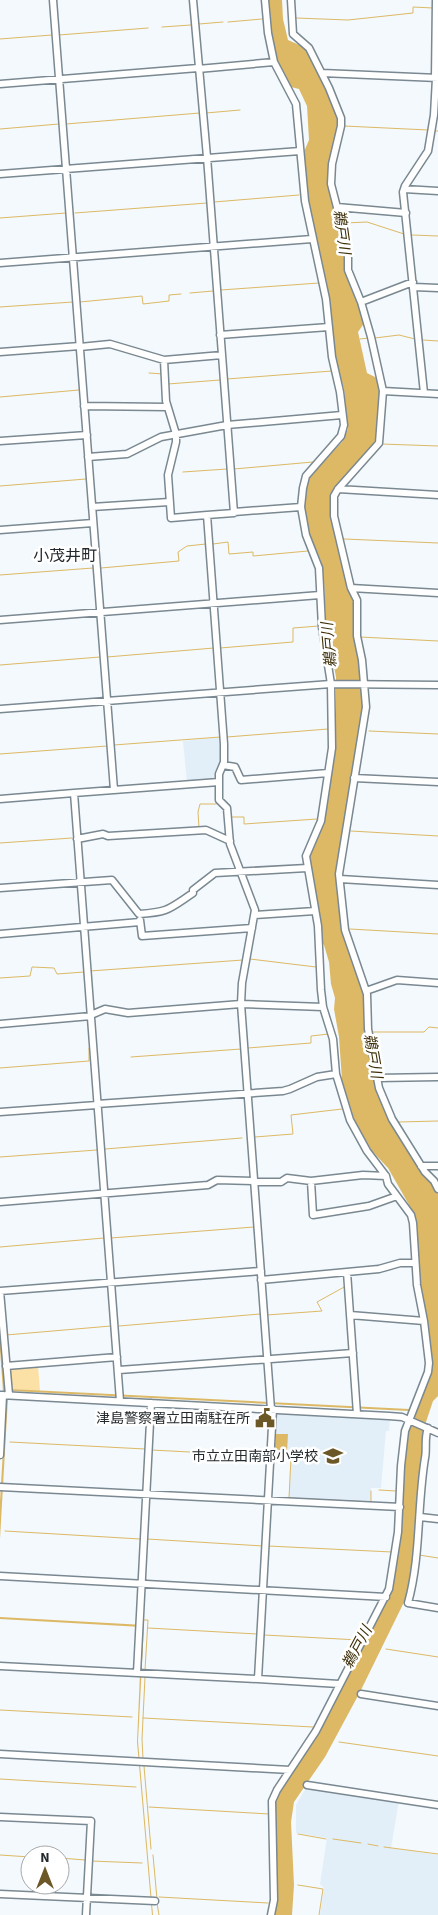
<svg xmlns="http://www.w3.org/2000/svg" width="438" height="1915" viewBox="0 0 438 1915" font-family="'Source Sans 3','Noto Sans JP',sans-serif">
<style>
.built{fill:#e2eff8}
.green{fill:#fbe1a5}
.water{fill:#ddb965}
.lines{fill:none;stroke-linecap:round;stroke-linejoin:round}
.stream{stroke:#ddb965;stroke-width:1}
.minor-casing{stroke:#7a8891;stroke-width:9}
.minor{stroke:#fff;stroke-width:6}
.labels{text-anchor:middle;stroke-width:5;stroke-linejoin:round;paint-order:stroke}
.poi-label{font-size:14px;fill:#24292d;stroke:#fff;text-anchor:end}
.water-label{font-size:15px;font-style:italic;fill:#3d2e08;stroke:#fff}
.quarter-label{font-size:16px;fill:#24292d;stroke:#fff}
</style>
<rect width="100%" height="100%" fill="#f3f9fd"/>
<!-- built -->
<path class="built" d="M222 737V762L216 771V779L187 782 183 741Z
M277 1412 390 1419 389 1431H386L381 1488H371V1501L289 1497 291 1458 272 1456 274 1414Z
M307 1786 399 1800 391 1848 438 1855V1915H320L324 1888 320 1884 327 1838 296 1833V1805Z"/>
<!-- green -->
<path class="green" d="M38 1366 40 1391 10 1389 8 1368Z"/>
<!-- water -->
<path class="water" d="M268 0H282L283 19 288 40 306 48 327 88 339 118 331 193 345 248 349 281 365 322 358 332 367 373 379 379 381 388 376 445 336 487 333 495 354 600 363 707 350 788 339 897 365 995 377 1088 435 1187 438 1194V1396L433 1401 422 1434 423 1453 419 1474 417 1528 407 1596 360 1692 325 1757 294 1802 291 1822 294 1885 292 1915H273L274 1808 276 1796 307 1750 390 1590 405 1440 431 1361 428 1322 420 1283 417 1223 408 1203 388 1168 372 1151 355 1122 342 1080 339 1037 334 1009 335 998 331 984 329 962 324 945 322 943 310 864V853L322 828 336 744V677L326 626 324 581 321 561 308 532 305 513V494L309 477 342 442 348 429 344 389 335 357 327 284 307 194 303 154 309 140 307 106 299 89 291 87C270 55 273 35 268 0Z
M0 1319 6 1391H3L0 1350Z
M10 1389 409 1409V1411L11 1391Z
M6 1398H8L0 1539V1501Z
M276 1434H288L287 1452 275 1451Z
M0 1617 144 1625 138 1741 153 1915H152L137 1742 142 1627 0 1619Z"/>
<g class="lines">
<!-- stream -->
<path class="stream" d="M296 18 348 20 413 13V7L433 8
M228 22 262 19
M199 24 223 22
M162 27 191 25
M59 35 148 28
M0 39 52 35
M205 104 206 113 240 110
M66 124 200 113
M344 126 428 130
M0 129 59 124
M435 131H438
M214 202 299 195
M75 213 207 203
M0 218 66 213
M345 223 367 222 404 234
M412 235 438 236
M221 290 319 283
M190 293 213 291
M80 302 142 296 143 304 169 301V295L181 294
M0 307 73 302
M375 338 399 335 415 339
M360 339 369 338
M423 340 438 341
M149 373 163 374
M227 379 332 371
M168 384 220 380
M0 397 79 390
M381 444 438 446
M234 469 313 462
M183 472 227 469
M0 486 86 479
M344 539 438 543
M213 544 228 542 229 554 253 552V556L308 551
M101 568 179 561 178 552 187 546 206 544
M0 575 93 568
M360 637 438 641
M220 648 293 642V628L319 626
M107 657 214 648
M0 665 100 657
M369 731 438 734
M227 737 328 729
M114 745 220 737
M0 754 107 746
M231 817H244V824L317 819
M199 828 198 812 200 804H216
M351 831 438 836
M0 843 72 838
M350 929 438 934
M250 959 316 967
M90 971 243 960
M0 978 30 976 32 967 54 968 57 974 84 972
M371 1032H424L429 1027 438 1028
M248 1048 311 1043V1036L329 1034
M131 1057 241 1049
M0 1068 89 1061V1048
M399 1122 438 1121
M255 1137 293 1134 291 1115 342 1109
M105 1149 242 1138
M0 1157 97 1150
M111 1238 254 1227 257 1269
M0 1247 104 1238
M258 1274 264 1352
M267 1315 322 1311 317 1302 346 1286
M119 1326 260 1314
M6 1335 111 1326
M266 1387 267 1400
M10 1442 145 1449
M151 1450 267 1456
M272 1456 291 1458 289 1498 371 1502V1491
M379 1490 396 1491
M5 1531 140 1539
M147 1539 263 1546
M268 1546 392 1552
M419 1555 438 1558
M142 1620H148L145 1670
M148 1628 257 1634
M264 1635 359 1640
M386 1649 438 1657
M0 1710 132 1717
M143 1718 313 1727
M339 1742 438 1756
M143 1759 142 1739 145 1677
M144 1766 151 1849
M0 1779 136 1787
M149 1807 269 1814
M298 1834 326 1839
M333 1839 361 1843
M368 1844 378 1846
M384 1847 438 1854
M0 1855 30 1857
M153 1855 157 1899
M60 1858 85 1860
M91 1861 142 1863
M298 1885 323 1889 319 1915
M159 1897 268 1903
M157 1903 159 1915"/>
<defs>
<path id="minor" d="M53 0 114 790
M193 0 207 157 234 513 207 515 224 744V762L219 774V800L227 808 230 844 255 910 242 983 241 1004 271 1409
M265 0 268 33 274 62 296 104 305 201 326 299 332 357 340 392 344 425 341 436 306 476 303 488 301 507 306 535 319 568 322 627 331 684 332 748 321 821 306 856 318 926 321 990 323 1007 333 1039 336 1074 350 1120 367 1151 386 1176 388 1184 411 1215 413 1223 417 1285 424 1321 429 1363 428 1372 405 1431 401 1466 398 1532 389 1589 316 1731 277 1790 272 1801 274 1900 271 1915
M291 0 293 34 309 48 329 88 341 118V126L332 164 331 184 348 250V270L361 302 371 337 383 391 379 443 338 489 334 496V516L350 584 351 588 438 593
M198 69 274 62
M322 73 438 78
M435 78 436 0
M0 84 198 68
M0 174 300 151
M404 189 438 191
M337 207 406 213
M0 263 312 239
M414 287 438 288
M361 302 413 282
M220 335 329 327
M80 347 110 344 164 360 222 355
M0 352 80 346
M164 360 166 401 176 434V442L168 475 171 518 207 515
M383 391 438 394
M424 393 403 192 405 186 428 151 434 115 436 78
M84 406 167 407
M227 425 342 415
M0 441 87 435
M88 457 127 454 161 437 227 425
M338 489 438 495
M92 507 169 502
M234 512 301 507
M0 530 93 523
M351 588 357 600V636L362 660 366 707 339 874 345 930 367 994 368 1029 379 1088 392 1119 425 1172 434 1181 438 1189
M0 620 320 595
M0 709 331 684 438 685
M223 765 235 767 241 780 328 773
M354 778 438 782
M0 799 74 793
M77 839 103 834 108 836 206 830 230 841
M340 879 438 885
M0 888 112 880 139 914C169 912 169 909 193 893V890L215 873 307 868
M255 915 315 911
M140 920 142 936 252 928
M0 934 140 922
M366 991 397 980 438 983
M91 1015 105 1009 128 1013 241 1004 323 1007
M0 1024 91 1016
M377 1078 438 1077
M97 1104 283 1091 290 1089 317 1077 336 1074
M0 1112 97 1105
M421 1166H438
M311 1181 313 1215 369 1206 397 1196
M254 1182H281L287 1178 311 1181 363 1175 386 1176
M0 1202 208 1185 217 1180 253 1181
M347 1272 357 1414
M261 1280 379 1269 400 1263H415
M0 1291 261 1271
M0 1291 9 1395
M350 1315 424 1321
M6 1366 117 1357
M119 1370 353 1353
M0 1395 389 1416 402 1417 438 1433
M120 1401 74 793 219 782
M273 1409 258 1679 339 1684
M428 1428C424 1438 427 1448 425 1458 417 1506 421 1556 408 1603L438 1608
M0 1455 3 1395
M0 1487 400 1507
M420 1517 438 1519
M0 1576 386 1597
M0 1666 258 1679
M137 1673 151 1403
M361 1694 438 1706
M0 1754 290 1770
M307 1785 438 1805
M0 1817 91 1821 86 1915
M0 1894 155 1901"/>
</defs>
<!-- minor casing -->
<use href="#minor" class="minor-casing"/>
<!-- minor -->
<use href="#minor" class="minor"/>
</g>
<!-- icons -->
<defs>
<symbol id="civic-bare" viewBox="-9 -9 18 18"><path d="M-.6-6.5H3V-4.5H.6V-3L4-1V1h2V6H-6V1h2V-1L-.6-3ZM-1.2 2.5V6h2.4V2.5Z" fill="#6c5726" stroke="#fff" stroke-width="2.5" paint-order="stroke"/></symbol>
<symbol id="school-bare" viewBox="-9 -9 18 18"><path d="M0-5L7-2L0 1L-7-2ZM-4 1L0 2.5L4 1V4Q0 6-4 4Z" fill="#6c5726" stroke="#fff" stroke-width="2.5" paint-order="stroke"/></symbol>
</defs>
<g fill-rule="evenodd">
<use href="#civic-bare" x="251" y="1404" width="28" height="28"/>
<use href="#school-bare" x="319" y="1442" width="28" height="28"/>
</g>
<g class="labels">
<!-- poi labels -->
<g class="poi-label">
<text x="250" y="1423">津島警察署立田南駐在所</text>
<text x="318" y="1461">市立立田南部小学校</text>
</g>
<!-- water labels -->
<g class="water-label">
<text transform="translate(342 232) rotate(82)" y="5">鵜戸川</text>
<text transform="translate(329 645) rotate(-95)" y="5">鵜戸川</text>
<text transform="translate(373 1056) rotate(80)" y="5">鵜戸川</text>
<text transform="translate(357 1647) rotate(-62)" y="5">鵜戸川</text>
</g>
<!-- quarter labels -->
<g class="quarter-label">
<text x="65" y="561">小茂井町</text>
</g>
</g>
<!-- north arrow -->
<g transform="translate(45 1870)"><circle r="24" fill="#ffffff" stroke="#a7a9ab"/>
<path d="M0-4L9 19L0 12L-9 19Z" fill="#6c5726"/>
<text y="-8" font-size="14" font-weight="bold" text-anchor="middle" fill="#24292d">N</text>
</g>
</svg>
